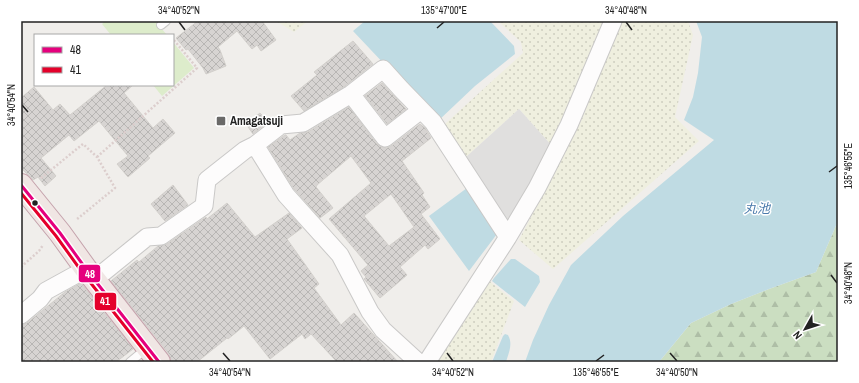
<svg xmlns="http://www.w3.org/2000/svg" width="859" height="383" viewBox="0 0 859 383" font-family="'Archivo Narrow','Noto Sans JP',sans-serif">
<style>
.farmland{fill:url(#farmland-dots)}
.grass{fill:#ddeccb}
.forest{fill:url(#forest-firs)}
.parking{fill:#e0dfde}
.water{fill:#bfdbe3}
.building{fill:url(#building-cross-hatch);stroke:#d3d0cc;fill-rule:evenodd}
.lines{fill:none;stroke-linecap:round;stroke-linejoin:round}
.service-casing{stroke:#c9c8c7;stroke-width:10}
.minor-casing{stroke:#c9c8c7;stroke-width:19}
.trunk-casing{stroke:#c5a2ac;stroke-width:24}
.path{stroke:#dccecd;stroke-width:2.5;stroke-dasharray:2 2;stroke-linecap:butt}
.service{stroke:#fdfcfc;stroke-width:8}
.minor{stroke:#fdfcfc;stroke-width:17}
.trunk{stroke:#f0e6e4;stroke-width:22}
.bus-1-casing{stroke:#fff;stroke-width:6}
.bus-2-casing{stroke:#fff;stroke-width:6}
.bus-1{stroke:#e5007d;stroke-width:3}
.bus-2{stroke:#e4002b;stroke-width:3}
.ticks{fill:none;stroke:#222;stroke-width:1.5}
.poi-dot{fill:#6a6968;stroke:#fff;stroke-width:1.5}
.bus-dot{fill:#222;stroke:#fff;stroke-width:1.5}
.labels{text-anchor:middle;stroke-width:3;stroke-linejoin:round;paint-order:stroke}
.poi-label{font-size:12px;font-weight:bold;fill:#222;stroke:#fff;text-anchor:start}
.water-label{font-size:13px;font-style:italic;fill:#4a7aab;stroke:#fff}
.line-badge{stroke:#fff;stroke-width:1.5}
.badge-label{font-size:11px;text-anchor:middle;font-weight:bold;fill:#fff}
.neatline{fill:none;stroke:#222;stroke-width:1.5}
.ticks-label{font-size:10px;text-anchor:middle;fill:#222}
</style>
<defs>
<pattern id="farmland-dots" width="8" height="8" patternUnits="userSpaceOnUse"><rect width="8" height="8" fill="#efefdf"/><path d="M2 2h.1M6 6h.1" fill="none" stroke="#cdcdbf" stroke-width="1.8" stroke-linecap="round"/></pattern>
<pattern id="forest-firs" width="22" height="20" patternUnits="userSpaceOnUse"><rect width="22" height="20" fill="#cbdec1"/><path d="M5 1l3.5 6h-7zM16 11l3.5 6h-7z" fill="#aebea6"/></pattern>
<pattern id="building-cross-hatch" width="8" height="8" patternUnits="userSpaceOnUse"><rect width="8" height="8" fill="#d7d4d2"/><path d="M0 0l8 8M0 8l8-8" fill="none" stroke="#b8b6b4"/></pattern>
</defs>
<rect width="100%" height="100%" fill="#f0eeeb"/>
<!-- farmland -->
<path class="farmland" d="M276 21H308L294 32Z
M498 21H604L589 60 552 146 519 109 466 157 445 124 523 53 521 42Z
M621 21H688L693 35 675 117 699 141 553 269 519 240 582 119Z
M488 280 514 301 491 362H437Z"/>
<!-- grass -->
<path class="grass" d="M105 21H155L167 35H111L102 24Z
M173 42 194 68 162 96 153 85H173Z"/>
<!-- forest -->
<path class="forest" d="M838 221V362H659L691 323 731 304 769 289 816 272Z"/>
<!-- parking -->
<path class="parking" d="M519 109 552 146 507 226 466 157Z"/>
<!-- water -->
<path class="water" d="M365 21H490L514 46 515 54 475 86 438 121 353 31Z
M696 21H838V221L816 272 769 289 731 304 691 323 659 362H525L533 340 549 305 571 265 623 216 714 140 684 120 693 97 698 73 702 37Z
M467 188 497 234 469 271 429 216Z
M511 259H515L539 276 540 282 525 307 492 281 494 278Z
M505 334 508 335C513 344 509 352 506 362H492L503 336Z"/>
<!-- building -->
<path class="building" d="M198 21H262L276 40 261 51 257 45 252 49 237 31 218 47 220 50 226 66 206 74 203 68 188 49 186 50 176 38Z
M353 41 373 64 345 86 304 111 291 96 317 75 314 72Z
M382 83 406 109 387 124 365 96Z
M107 85H133L124 93 153 128 163 119 175 133 148 156 150 158 128 177 117 164 128 156 99 121 74 141 69 135 41 158 56 176 45 186 38 177 33 180 21 168V98L34 87 53 110 60 104 70 115Z
M349 107 377 144 382 147 387 148 391 146 420 124 425 128 431 138 402 161 424 193 422 195 430 207 421 214 440 239 428 249 425 245 400 267 407 275 380 298 364 279 366 277 361 271 368 265 329 219 371 183 351 156 317 185 316 187 333 208 320 218 294 189 268 147 285 135H286L290 140 300 133 308 132ZM391 194 414 227 389 246 364 216Z
M260 113 268 122 253 134 246 124Z
M173 185 188 205 165 221 151 204Z
M227 203 255 237 289 213 302 228 287 239 319 284 314 288 341 325 354 313 398 362H337L311 334 305 339 302 334 270 359 244 326 228 339 227 338 197 362H171L169 354 111 281 137 260 139 262 158 246 167 244 206 217 207 219Z
M81 283 133 349 116 362H21V325L27 323 65 292Z"/>
<g class="lines">
<defs>
<path id="service" d="M161 25 166 21
M130 362 147 348"/>
<path id="minor" d="M351 94 385 138 421 110
M255 145 286 195 340 255 370 312 383 330 418 362
M94 280 147 237 161 236 204 206 207 180 245 150 255 145 281 125 303 123 351 94 383 69 401 89 433 122 508 237
M21 315 40 299 46 291 86 269
M427 362 508 237 537 188 569 125 613 21"/>
<path id="trunk" d="M21 185 60 233 86 269 159 362"/>
</defs>
<!-- service casing -->
<use href="#service" class="service-casing"/>
<!-- minor casing -->
<use href="#minor" class="minor-casing"/>
<!-- trunk casing -->
<use href="#trunk" class="trunk-casing"/>
<!-- path -->
<path class="path" d="M97 157 197 68 173 39
M41 178 83 144 97 157 115 188 76 220
M21 267 39 251 43 245"/>
<!-- service -->
<use href="#service" class="service"/>
<!-- minor -->
<use href="#minor" class="minor"/>
<!-- trunk -->
<use href="#trunk" class="trunk"/>
<defs>
<path id="bus-1" d="M21 185 60 233 86 269 159 362"/>
<path id="bus-2" d="M21 193 56 236 82 272 153 362"/>
</defs>
<!-- bus-1 casing -->
<use href="#bus-1" class="bus-1-casing"/>
<!-- bus-2 casing -->
<use href="#bus-2" class="bus-2-casing"/>
<!-- bus-1 -->
<use href="#bus-1" class="bus-1"/>
<!-- bus-2 -->
<use href="#bus-2" class="bus-2"/>
</g>
<!-- ticks -->
<path class="ticks" d="M179 22 185 30M626 22 632 30M437 28 444 22M22 105 28 112M829 172 837 166M831 275 837 283M223 353 230 361M447 353 453 361M670 353 677 361M596 361 604 355"/>
<!-- markers -->
<rect class="poi-dot" x="216" y="116" width="10" height="10" rx="2"/>
<circle class="bus-dot" cx="35" cy="203" r="3.5"/>
<g class="labels">
<!-- poi labels -->
<g class="poi-label">
<text x="230" y="125">Amagatsuji</text>
</g>
<!-- water labels -->
<g class="water-label">
<text x="757" y="213">丸池</text>
</g>
</g>
<g class="line-badge">
<rect x="78" y="264" width="23" height="19" rx="4" fill="#e5007d"/>
<rect x="94" y="292" width="23" height="19" rx="4" fill="#e4002b"/>
</g>
<g class="badge-label">
<text x="90" y="278">48</text>
<text x="105" y="305">41</text>
</g>
<!-- border -->
<rect width="859" height="383" fill="none" stroke="#ffffff" stroke-width="44"/>
<!-- legend -->
<rect x="34" y="34" width="140" height="52" fill="#ffffff" stroke="#a7a7a7"/>
<rect x="42" y="47" width="20" height="6" fill="#e5007d" stroke="#a7a7a7"/>
<text x="70" y="54" font-size="12" fill="#222222">48</text>
<rect x="42" y="67" width="20" height="6" fill="#e4002b" stroke="#a7a7a7"/>
<text x="70" y="74" font-size="12" fill="#222222">41</text>
<!-- north arrow -->
<g transform="translate(805 329) rotate(231)" stroke="#ffffff" stroke-width="3" paint-order="stroke">
<path d="M0-3L7 15L0 10L-7 15Z" fill="#222222"/>
<text y="-6" font-size="11" font-weight="bold" text-anchor="middle" fill="#222222">N</text>
</g>
<rect x="22" y="22" width="815" height="339" class="neatline"/>
<g class="ticks-label">
<text x="179" y="14">34°40'52"N</text>
<text x="444" y="14">135°47'00"E</text>
<text x="626" y="14">34°40'48"N</text>
<text transform="translate(11 105) rotate(-90)" y="4">34°40'54"N</text>
<text transform="translate(848 166) rotate(-90)" y="4">135°46'55"E</text>
<text transform="translate(848 283) rotate(-90)" y="4">34°40'48"N</text>
<text x="230" y="376">34°40'54"N</text>
<text x="453" y="376">34°40'52"N</text>
<text x="596" y="376">135°46'55"E</text>
<text x="677" y="376">34°40'50"N</text>
</g>
</svg>
